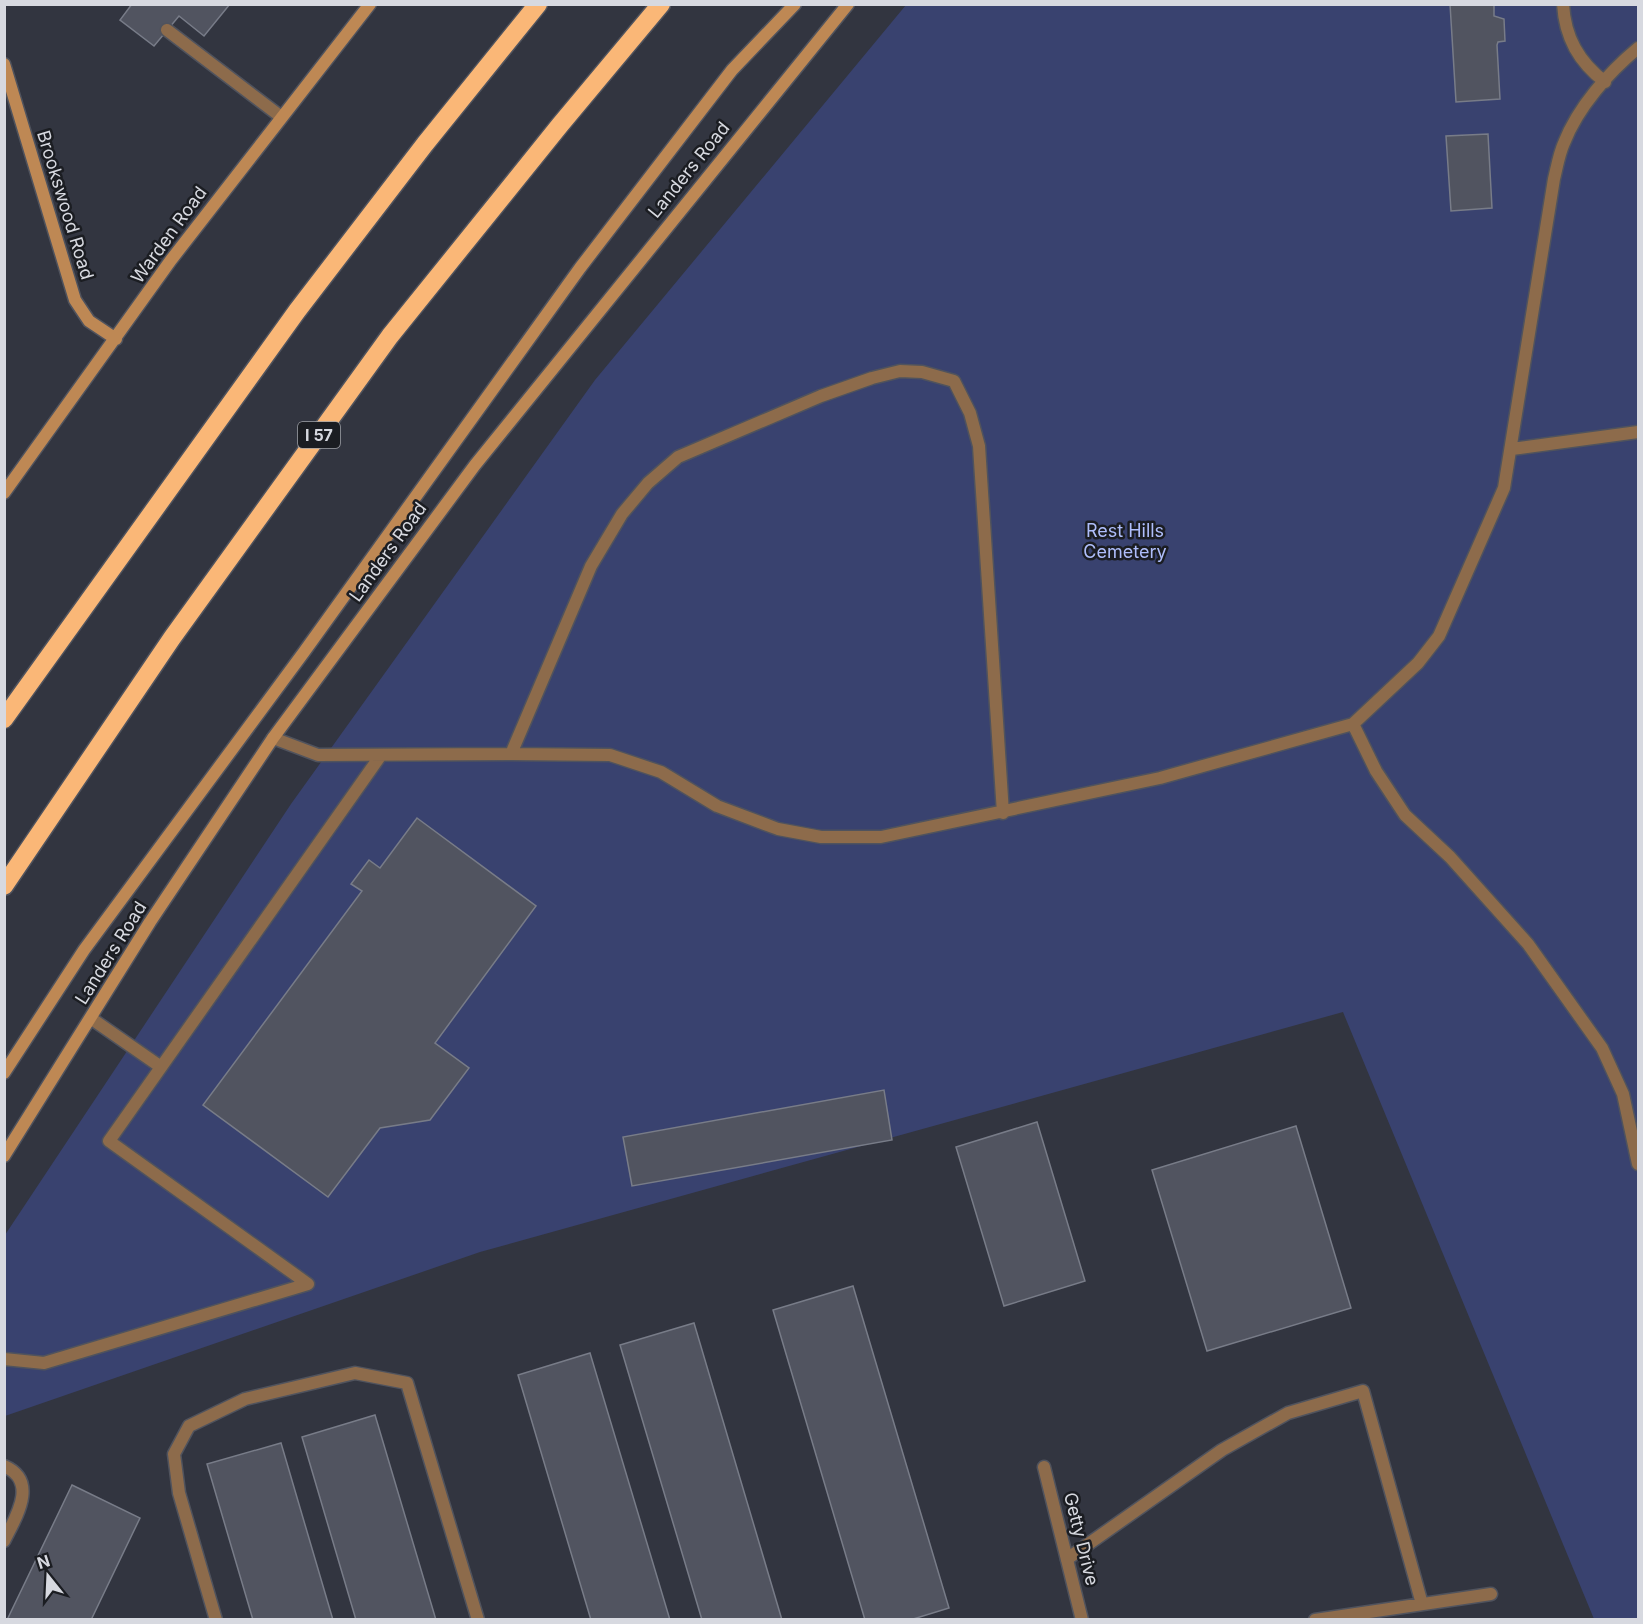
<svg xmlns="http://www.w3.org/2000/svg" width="1643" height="1624" viewBox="0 0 1643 1624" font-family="Inter,sans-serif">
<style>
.green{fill:#39426f}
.building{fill:#515460;stroke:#787c88;stroke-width:1.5}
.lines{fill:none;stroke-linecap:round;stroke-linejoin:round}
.lane-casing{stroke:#50535d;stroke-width:15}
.street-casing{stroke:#50535d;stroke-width:15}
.secondary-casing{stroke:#50535d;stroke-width:15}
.highway-casing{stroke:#50535d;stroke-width:21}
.lane{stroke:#8d6b4b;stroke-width:12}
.street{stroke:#8d6b4b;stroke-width:12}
.secondary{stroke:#be8854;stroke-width:12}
.highway{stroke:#fab777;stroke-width:18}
.labels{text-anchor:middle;stroke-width:5;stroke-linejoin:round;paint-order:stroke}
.shield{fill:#1b1d22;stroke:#9fa1a7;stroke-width:1.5}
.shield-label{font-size:16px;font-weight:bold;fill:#d7d9e0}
.street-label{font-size:18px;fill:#d7d9e0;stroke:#1b1d22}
.park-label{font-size:18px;fill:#afbefb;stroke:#1b1d22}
</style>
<rect width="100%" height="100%" fill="#323540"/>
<!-- green -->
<path class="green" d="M906 5H1638V1619H1594L1343 1012 480 1252 5 1416V1235L291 804 595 380Z"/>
<!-- building -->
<path class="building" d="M132 4H230L204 36 179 16 154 46 120 20Z
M1450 4H1494V16L1504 19 1505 41 1498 42 1497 45 1500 99 1456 102Z
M1488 134 1492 208 1451 211 1446 136Z
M417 818 536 906 435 1043 469 1068 430 1120 380 1128 328 1197 203 1105 362 891 351 884 369 860 380 868Z
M884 1090 892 1140 632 1186 623 1137Z
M1037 1122 1085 1281 1004 1306 956 1147Z
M1296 1126 1351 1308 1207 1351 1152 1170Z
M853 1286 949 1608 910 1620H865L773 1310Z
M694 1323 782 1620H702L620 1345Z
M590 1353 670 1620H591L518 1375Z
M375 1415 436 1620H356L302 1437Z
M281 1443 333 1620H253L207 1464Z
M72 1485 140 1518 91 1620H7Z"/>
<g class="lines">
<defs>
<path id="lane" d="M1563 4C1565 38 1579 62 1605 82
M167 30 280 116
M1512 449 1638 432
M1353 724 1376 771 1405 815 1450 857 1528 944 1602 1048 1623 1094 1638 1164
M273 738 318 755 511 754 591 566 622 514 648 483 678 457 821 396 872 378 900 371 922 372 954 381 970 413 979 446 1003 813
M511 754 610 755 661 772 717 806 778 829 821 837H881L1160 778 1353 724 1418 663 1439 636 1504 488 1554 179C1557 167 1559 154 1564 143 1578 107 1609 72 1638 48
M92 1019 161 1067
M4 1359 44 1363 308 1284 109 1141 381 755
M4 1466C39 1481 16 1517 4 1541
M1067 1559 1222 1450 1288 1413 1363 1391 1422 1604
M216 1620 179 1493 174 1454 189 1426 245 1399 355 1373 407 1383 478 1620
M1315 1620 1491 1594"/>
<path id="street" d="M1044 1467 1082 1620"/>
<path id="secondary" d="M4 64 75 300 89 321 116 339
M4 493 171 260 370 4
M4 1073 84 950 304 652 580 268 732 70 795 4
M4 1156 150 922 273 738 475 465 848 4"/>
<path id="highway" d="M4 719 297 311 425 144 538 4
M4 886 172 638 390 336 560 125 661 4"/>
</defs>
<!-- lane casing -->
<use href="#lane" class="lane-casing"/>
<!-- street casing -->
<use href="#street" class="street-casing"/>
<!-- secondary casing -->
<use href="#secondary" class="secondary-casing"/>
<!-- highway casing -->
<use href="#highway" class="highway-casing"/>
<!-- lane -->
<use href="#lane" class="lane"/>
<!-- street -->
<use href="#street" class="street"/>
<!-- secondary -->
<use href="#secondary" class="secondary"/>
<!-- highway -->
<use href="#highway" class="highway"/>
</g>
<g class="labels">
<!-- shield labels -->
<rect class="shield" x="298" y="422" width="42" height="26" rx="4.5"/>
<g class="shield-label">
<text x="319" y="441">I 57</text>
</g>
<!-- street labels -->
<g class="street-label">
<text transform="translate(689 170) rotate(-51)" y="6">Landers Road</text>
<text transform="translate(65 205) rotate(73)" y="6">Brookswood Road</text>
<text transform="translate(169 235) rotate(-54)" y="6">Warden Road</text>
<text transform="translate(388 552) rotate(-54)" y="6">Landers Road</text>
<text transform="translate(111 953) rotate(-58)" y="6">Landers Road</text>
<text transform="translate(1081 1539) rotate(76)" y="6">Getty Drive</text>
</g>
<!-- park labels -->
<g class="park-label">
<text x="1125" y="537">Rest Hills<tspan x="1125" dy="21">Cemetery</tspan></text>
</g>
</g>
<!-- border -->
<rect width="1643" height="1624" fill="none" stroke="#d7d9e0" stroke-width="12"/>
<!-- north arrow -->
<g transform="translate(48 1576) rotate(342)" stroke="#1b1d22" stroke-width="4.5" paint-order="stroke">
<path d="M0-4.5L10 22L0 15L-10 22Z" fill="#d7d9e0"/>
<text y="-9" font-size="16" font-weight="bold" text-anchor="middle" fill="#d7d9e0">N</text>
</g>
</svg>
